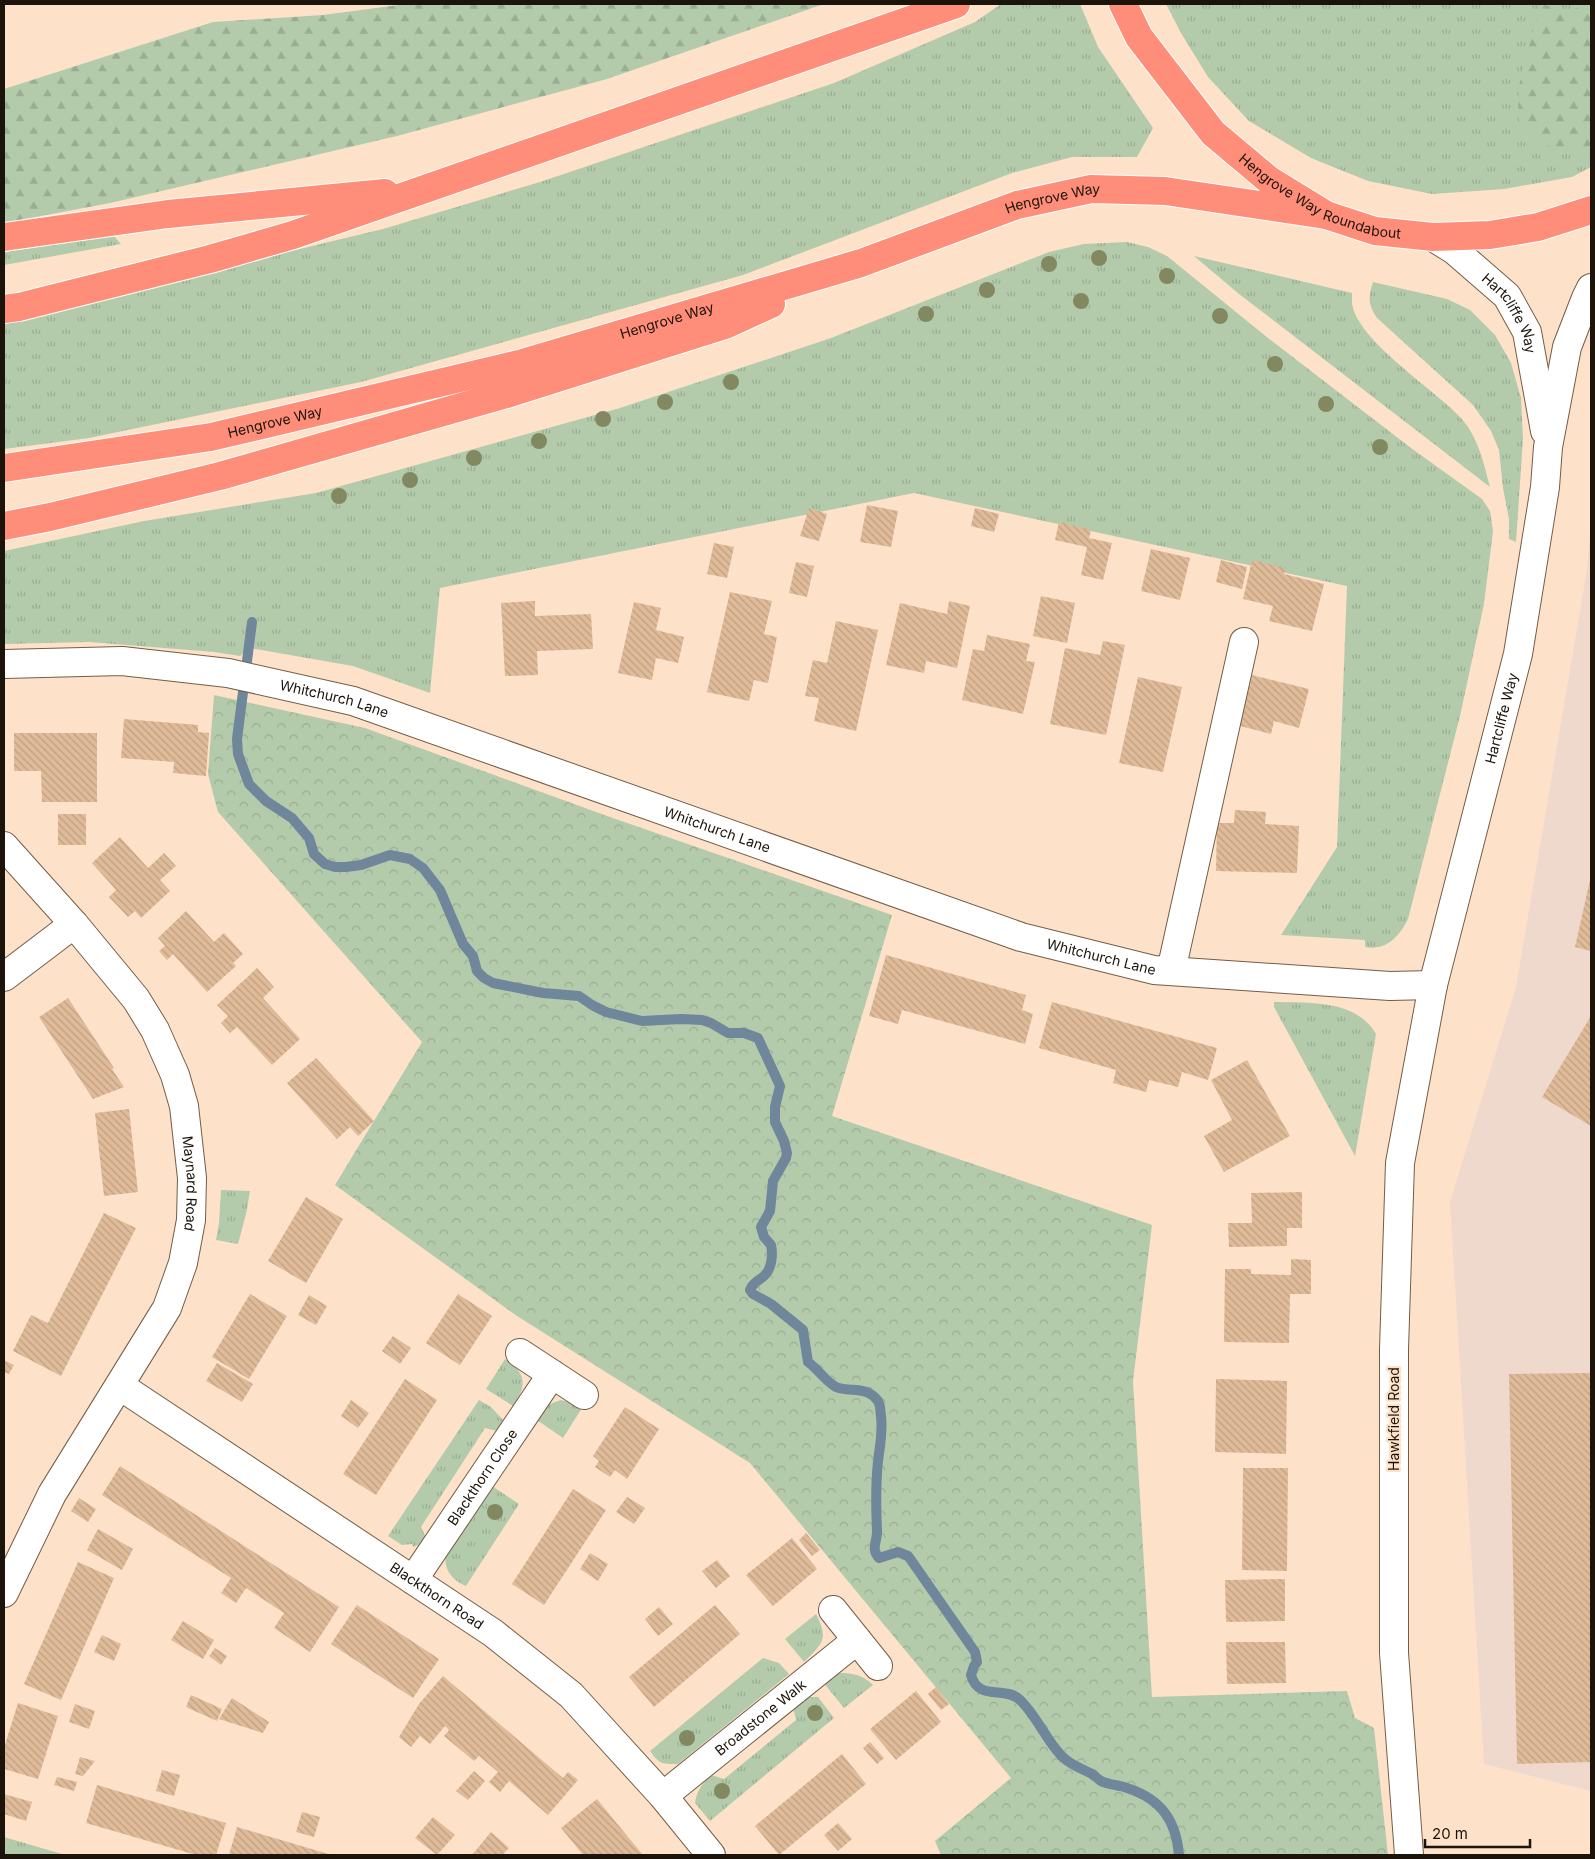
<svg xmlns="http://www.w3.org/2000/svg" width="1595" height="1859" viewBox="0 0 1595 1859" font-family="Inter,sans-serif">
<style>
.commercial{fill:#efd9cc}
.grass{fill:url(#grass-tufts)}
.forest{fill:url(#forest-firs)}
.park{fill:url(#park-crowns)}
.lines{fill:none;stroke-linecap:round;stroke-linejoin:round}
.stream{stroke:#6f869b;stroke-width:10}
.building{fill:url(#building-back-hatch)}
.minor-casing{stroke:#745d47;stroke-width:30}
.highway-casing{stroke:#fff;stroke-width:30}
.minor{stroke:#fff;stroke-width:28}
.highway{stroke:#fe8d79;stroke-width:28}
.tree{fill:#828960}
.labels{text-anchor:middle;stroke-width:4.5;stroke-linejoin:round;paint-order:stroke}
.street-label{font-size:14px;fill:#1c130a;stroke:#fde2c9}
</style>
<defs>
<pattern id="grass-tufts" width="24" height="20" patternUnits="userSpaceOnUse" patternTransform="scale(1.25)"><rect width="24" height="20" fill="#b3cbab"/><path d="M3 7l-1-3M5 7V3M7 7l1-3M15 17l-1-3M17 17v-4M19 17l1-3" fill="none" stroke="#99ad92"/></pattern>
<pattern id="forest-firs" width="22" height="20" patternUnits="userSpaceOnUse" patternTransform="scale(1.25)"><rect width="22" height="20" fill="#b3cbab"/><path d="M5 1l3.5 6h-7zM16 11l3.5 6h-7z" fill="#99ad92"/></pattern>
<pattern id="park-crowns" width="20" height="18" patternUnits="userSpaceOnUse" patternTransform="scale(1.25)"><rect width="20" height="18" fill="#b3cbab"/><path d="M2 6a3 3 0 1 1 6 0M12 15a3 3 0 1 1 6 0" fill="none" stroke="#99ad92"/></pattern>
<pattern id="building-back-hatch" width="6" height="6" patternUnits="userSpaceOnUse" patternTransform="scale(1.25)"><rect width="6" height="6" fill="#dfbb99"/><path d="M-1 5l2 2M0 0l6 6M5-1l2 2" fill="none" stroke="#bfa082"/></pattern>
</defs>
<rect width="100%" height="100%" fill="#fde2c9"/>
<!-- commercial -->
<path class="commercial" d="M1591 522V1791L1484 1764 1450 1202 1516 987 1587 570Z"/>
<!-- grass -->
<path class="grass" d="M1001 4H1080L1098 47 1153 128 1137 157H1072L1012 173 743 275 361 382 89 438 4 449V318L29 314 383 229 540 182 834 83 975 22Z
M1166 4H1591V167L1572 177 1504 189 1432 194 1368 181 1311 158 1249 121 1208 77 1181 33Z
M114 236 121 244 4 265V252Z
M1127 242 1148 247 1167 256 1268 338 1411 448 1482 499 1490 511 1493 531 1484 604 1460 716 1408 919C1399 937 1386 951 1365 947V940L1281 935 1337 847 1347 586 914 493 440 588 430 693 353 666 249 648 240 656 214 652 89 642 4 644V551L144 521 316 493 620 408 831 338 1049 252 1084 244Z
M1194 256 1352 293C1352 296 1352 301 1352 304 1358 341 1435 390 1460 417 1478 436 1484 464 1490 487L1239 294Z
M1373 282 1447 299 1470 310 1495 335 1511 363 1521 398 1523 439 1516 542 1509 539V519L1503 488 1499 450 1491 431 1473 405 1377 318C1368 304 1368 298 1373 282Z
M1274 1002C1308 1003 1356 999 1376 1034L1355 1156 1274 1007Z
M221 1190 250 1191 246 1214 238 1244 216 1240 219 1223Z
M505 1359C527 1373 527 1386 513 1406L486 1389Z
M479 1400 491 1407 504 1421 497 1431 485 1428 421 1527 426 1538 421 1544 413 1547 412 1544 402 1545 388 1536Z
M561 1400 572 1403 582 1408 563 1438 537 1420C542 1407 548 1404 561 1400Z
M492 1486 519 1504 466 1586C452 1580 443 1569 446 1554Z
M816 1614C829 1639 823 1643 804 1662L785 1639Z
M763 1658 779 1663 789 1674 678 1764C662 1764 659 1764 650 1751Z
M839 1673C853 1673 863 1675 873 1685L844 1708 823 1682Z
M808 1697H818L834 1718 710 1821 695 1803C697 1790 702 1784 711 1775L724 1779 796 1720 793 1707Z
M4 1837 62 1854 4 1855Z"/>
<!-- forest -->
<path class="forest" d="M406 4H824L607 79 397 136 110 203 4 223V89L213 22 323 15Z
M1540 4 1570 11 1585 4H1591V146L1568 152 1531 139 1518 116 1519 85Z"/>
<!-- park -->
<path class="park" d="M214 695 365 728 610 817 892 915 832 1116 1152 1225 1133 1381 1152 1697 1347 1691 1355 1718 1374 1728 1388 1855H941L935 1841 1011 1778 750 1463 517 1316 335 1185 422 1042 218 812 208 774Z"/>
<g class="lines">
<!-- stream -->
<path class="stream" d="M252 622 237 739 238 754 249 784 266 801 292 818 309 838 314 854 325 864 335 867H346L361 865 390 855 410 859 423 868 440 890 463 944 473 956 477 971 484 978 493 983 543 993 579 996 592 1005 606 1012 642 1021 681 1019 702 1020 711 1023 728 1033H744L758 1038 780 1086 775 1107V1122L784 1141 787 1153 786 1158 773 1181 770 1211 761 1227 764 1237 771 1245C773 1254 772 1269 764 1276 758 1281 753 1282 750 1290L753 1294 771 1304 803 1330 808 1362C818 1369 826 1382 836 1387 850 1393 866 1385 878 1401 881 1406 880 1411 881 1416 883 1434 880 1444 878 1461 876 1481 876 1510 877 1530 878 1541 870 1548 879 1558L898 1552 908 1556 911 1560 975 1652 977 1662 974 1666 971 1675C978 1701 1004 1686 1019 1699 1037 1715 1048 1745 1065 1759 1073 1766 1083 1769 1092 1774 1095 1776 1098 1779 1101 1781 1109 1785 1119 1785 1127 1788 1161 1799 1176 1820 1179 1855"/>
</g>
<!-- building -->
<path class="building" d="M867 505 898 511 891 547 860 542Z
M809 508 827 514 819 541 800 536Z
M975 508 999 514 994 532 971 526Z
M1059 522 1091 530 1089 538 1112 543 1103 580 1081 575 1087 547 1055 540Z
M714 543 734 547 727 578 707 574Z
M1151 549 1190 558 1180 600 1141 591Z
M1221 560 1247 567 1242 589 1216 582Z
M1252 560 1285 568 1284 574 1324 584 1312 631 1269 621 1273 606 1243 599Z
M796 562 814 566 807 597 789 593Z
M730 592 772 601 764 634 777 637 768 683 754 680 749 701 707 692Z
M1041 596 1075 603 1067 643 1033 636Z
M535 601V616L591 614 593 649 537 651 538 675 505 676 501 603Z
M949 601 970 606 957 668 926 661 924 673 886 665 900 603 947 614Z
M634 602 661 608 656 630 684 637 678 663 656 658 652 680 618 673Z
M836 621 878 630 856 731 814 721 819 698 805 696 813 660 827 663Z
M987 635 1030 644 1026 661 1035 662 1023 714 962 700 973 649 984 651Z
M1103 641 1125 645 1106 735 1050 724 1065 648 1100 655Z
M1252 675 1309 689 1299 728 1274 721 1271 734 1240 726Z
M1138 677 1182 687 1163 772 1119 763Z
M124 719 198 725V732L209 733 206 776 173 773 174 762 121 758Z
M14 733H97V802H42L41 771H14Z
M1235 810 1266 812 1265 824 1299 826 1297 873 1216 871 1217 823H1234Z
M58 814H86V845H58Z
M120 837 148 868 164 853 176 866 160 880 170 891 141 918 135 911 128 917 109 897 116 890 92 863Z
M1590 880 1591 881V951L1575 947Z
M186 911 214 942 224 933 243 954 233 963 236 966 207 992 173 954 167 960 159 951 165 946 158 938Z
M886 955 1026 995 1022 1010 1033 1014 1025 1044 902 1010 898 1024 869 1016Z
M257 968 274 987 263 998 300 1039 272 1065 237 1027 230 1033 221 1023 228 1016 217 1005Z
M68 998 114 1068 112 1069 124 1087 93 1099 39 1017Z
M1052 1002 1217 1048 1208 1080 1182 1072 1178 1087 1149 1080 1146 1092 1113 1083 1116 1070 1039 1048Z
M1591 1016V1126L1542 1097Z
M316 1058 374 1121 358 1136 350 1127 337 1139 287 1083Z
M1247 1060 1290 1136 1224 1172 1204 1136 1232 1120 1211 1080Z
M129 1109 138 1192 104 1196 95 1113Z
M1302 1192V1228H1287V1246L1229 1247 1228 1223H1252L1251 1193Z
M306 1197 343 1219 306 1283 268 1261Z
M104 1213 136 1228 61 1376 13 1351 31 1315 48 1323Z
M1291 1259 1311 1260V1294H1290L1289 1343 1224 1342 1225 1269H1251V1274L1291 1275Z
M250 1294 287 1316 249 1379 212 1357Z
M458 1294 492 1316 460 1365 426 1343Z
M309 1295 327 1306 316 1325 298 1315Z
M393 1336 411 1348 400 1364 382 1351Z
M4 1360 14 1365 9 1374 4 1372Z
M217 1363 253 1384 242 1402 206 1381Z
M1591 1373V1762L1517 1764 1509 1374Z
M405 1379 437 1400 376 1495 343 1474Z
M1216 1379 1287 1381 1286 1454 1215 1452Z
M351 1400 369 1413 358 1428 341 1416Z
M625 1407 659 1429 627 1479 615 1470 610 1477 595 1467 599 1461 593 1456Z
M120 1466 339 1607 310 1652 274 1628 284 1613 246 1588 236 1603 221 1593 231 1578 102 1495Z
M1243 1468H1288L1287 1571 1242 1570Z
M573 1489 606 1510 544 1605 512 1584Z
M627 1497 645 1508 634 1524 616 1512Z
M79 1498 96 1509 88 1522 71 1511Z
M98 1529 133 1549 122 1570 87 1550Z
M806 1533 820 1550 812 1556 799 1540Z
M792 1538 817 1569 773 1606 746 1575Z
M590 1553 608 1564 598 1581 580 1569Z
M717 1560 730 1576 716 1588 702 1571Z
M78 1562 114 1578 61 1700 24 1684Z
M1285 1579V1621L1226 1622 1225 1580Z
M357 1605 439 1659 413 1698 331 1644Z
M715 1605 740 1634 654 1707 629 1677Z
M659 1607 673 1624 658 1636 645 1619Z
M183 1621 214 1640 203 1659 171 1640Z
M102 1635 121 1644 114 1661 94 1652Z
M1226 1642H1285L1286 1683 1227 1684Z
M215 1648 227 1656 221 1665 209 1656Z
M443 1676 563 1778 568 1772 578 1780 548 1815 509 1781 500 1792 489 1782 498 1772 479 1756 474 1761 444 1736 449 1730 445 1726 430 1744 420 1736 411 1747 399 1737 419 1704Z
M936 1687 949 1704 941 1710 928 1694Z
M916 1691 941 1722 896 1760 870 1729Z
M191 1695 222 1709 217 1721 186 1707Z
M232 1698 269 1722 263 1733 219 1719Z
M18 1703 58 1716 38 1779 4 1769V1748Z
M75 1704 95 1711 89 1729 69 1722Z
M870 1742 884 1758 877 1764 863 1748Z
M842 1754 866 1784 779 1855 755 1826Z
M80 1757 95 1761 83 1776 75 1774Z
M162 1770 180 1775 174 1796 156 1791Z
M474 1771 485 1781 468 1800 456 1791Z
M57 1777 77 1782 74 1791 54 1785Z
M97 1785 226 1823 216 1855H196L86 1823Z
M4 1794 32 1802 26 1821 4 1814Z
M597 1799 628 1837 643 1855H583L561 1828Z
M302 1812 320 1817 314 1837 296 1832Z
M433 1817 455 1835 437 1855 415 1838Z
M838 1823 852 1839 838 1851 824 1835Z
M237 1827 332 1855H229Z
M491 1832 509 1848 502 1855H472Z"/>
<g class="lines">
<defs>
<g id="minor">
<path id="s1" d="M1433 237 1454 250 1507 296 1527 332 1545 431"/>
<path id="s2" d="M4 664 122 661 228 673 353 701 1021 937 1154 970 1390 986 1433 985"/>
<path id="s3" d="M4 846 74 924 136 999 155 1030 175 1075 184 1106 192 1178 191 1220 183 1263 167 1308 52 1494 4 1593"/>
<path d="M1171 971 1244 642"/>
<path d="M4 977 74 924"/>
<path d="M520 1353 584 1395"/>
<path id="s4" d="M120 1386 493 1633 571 1695 663 1796 711 1855"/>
<path id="s5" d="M413 1580 552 1374"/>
<path d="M833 1610 878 1666"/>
<path id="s6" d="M663 1796 857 1640"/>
<path id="s7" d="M1409 1855 1394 1653V1349L1400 1163 1433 985 1518 654 1545 487 1548 447 1567 347 1586 298 1591 288"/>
</g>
<g id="highway">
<path id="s8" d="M1123 4 1139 37 1213 133 1269 180 1326 215 1375 231 1433 237 1490 235 1538 227 1591 210"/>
<path d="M4 237 168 214 385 193"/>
<path d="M4 309 19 307 210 259 293 235 956 4"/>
<path id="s9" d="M4 468 211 437 523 363 861 263 1017 205 1091 189 1165 191 1326 215"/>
<path d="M4 526 50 517 220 476 510 393 725 325 771 304"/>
</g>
</defs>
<!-- minor casing -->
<use href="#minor" class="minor-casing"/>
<!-- highway casing -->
<use href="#highway" class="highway-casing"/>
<!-- minor -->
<use href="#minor" class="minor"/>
<!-- highway -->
<use href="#highway" class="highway"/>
</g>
<!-- trees -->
<g class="tree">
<circle cx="1099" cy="258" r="8"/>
<circle cx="1049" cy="264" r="8"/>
<circle cx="1167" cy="276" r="8"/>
<circle cx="987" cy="290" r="8"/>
<circle cx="1081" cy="301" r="8"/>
<circle cx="926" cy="314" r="8"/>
<circle cx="1220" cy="316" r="8"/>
<circle cx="1275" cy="364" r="8"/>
<circle cx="731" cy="382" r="8"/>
<circle cx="665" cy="402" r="8"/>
<circle cx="1326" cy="404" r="8"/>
<circle cx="603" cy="419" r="8"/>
<circle cx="539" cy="441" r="8"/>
<circle cx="1380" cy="447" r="8"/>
<circle cx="474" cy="458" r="8"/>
<circle cx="410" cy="480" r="8"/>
<circle cx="339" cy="496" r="8"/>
<circle cx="495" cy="1512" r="8"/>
<circle cx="815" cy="1713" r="8"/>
<circle cx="687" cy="1738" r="8"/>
<circle cx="722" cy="1791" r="8"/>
</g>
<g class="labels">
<!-- street labels -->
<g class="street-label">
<text dy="5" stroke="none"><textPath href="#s8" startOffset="285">Hengrove Way Roundabout</textPath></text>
<text dy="5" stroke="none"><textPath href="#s9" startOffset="1085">Hengrove Way</textPath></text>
<text dy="5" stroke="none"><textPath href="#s1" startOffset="111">Hartcliffe Way</textPath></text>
<text dy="5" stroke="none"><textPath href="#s9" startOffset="680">Hengrove Way</textPath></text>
<text dy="5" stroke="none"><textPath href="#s9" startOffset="275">Hengrove Way</textPath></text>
<text dy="5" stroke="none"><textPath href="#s2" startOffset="334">Whitchurch Lane</textPath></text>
<text dy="5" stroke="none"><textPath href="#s7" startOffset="1149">Hartcliffe Way</textPath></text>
<text dy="5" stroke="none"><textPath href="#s2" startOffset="739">Whitchurch Lane</textPath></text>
<text dy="5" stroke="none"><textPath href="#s2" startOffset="1144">Whitchurch Lane</textPath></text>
<text dy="5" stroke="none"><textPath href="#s3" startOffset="398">Maynard Road</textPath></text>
<text transform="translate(1394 1419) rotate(-90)" y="5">Hawkfield Road</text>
<text dy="5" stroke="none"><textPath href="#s5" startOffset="124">Blackthorn Close</textPath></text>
<text dy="5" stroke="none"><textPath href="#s4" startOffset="380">Blackthorn Road</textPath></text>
<text dy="5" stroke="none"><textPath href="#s6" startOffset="125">Broadstone Walk</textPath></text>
</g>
</g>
<!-- border -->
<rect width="1595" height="1859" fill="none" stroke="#1c130a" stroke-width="10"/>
<!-- scale -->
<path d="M1425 1839v8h105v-8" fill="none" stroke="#1c130a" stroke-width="2.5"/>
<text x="1432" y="1839" font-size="15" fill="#1c130a" stroke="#fde2c9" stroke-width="4" paint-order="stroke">20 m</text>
</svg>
